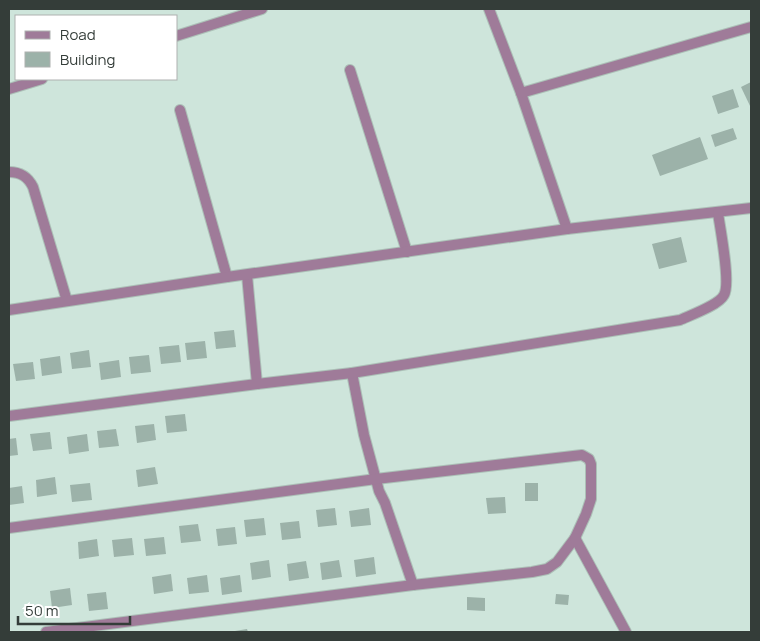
<svg xmlns="http://www.w3.org/2000/svg" width="760" height="641" viewBox="0 0 760 641" font-family="Manrope,sans-serif">
<rect width="100%" height="100%" fill="#cee5db"/>
<g fill="#9cb2a9">
<path d="M751,82V108L741,87Z"/>
<path d="M733,89L739,107L718,114L712,96Z"/>
<path d="M733,128L737,139L715,147L711,135Z"/>
<path d="M700,137L708,159L660,176L652,155Z"/>
<path d="M681,237L687,262L659,269L652,244Z"/>
<path d="M234,330L236,347L216,349L214,332Z"/>
<path d="M205,341L207,358L187,360L185,343Z"/>
<path d="M179,345L181,362L161,364L159,347Z"/>
<path d="M89,350L91,367L72,369L70,353Z"/>
<path d="M149,355L151,372L131,374L129,357Z"/>
<path d="M60,356L62,373L42,376L40,359Z"/>
<path d="M119,360L121,377L101,380L99,363Z"/>
<path d="M33,362L35,379L16,381L13,364Z"/>
<path d="M185,414L187,431L167,433L165,416Z"/>
<path d="M154,424L156,440L137,443L135,426Z"/>
<path d="M116,429L119,446L99,448L97,431Z"/>
<path d="M50,432L52,449L33,451L30,434Z"/>
<path d="M87,434L89,451L69,454L67,437Z"/>
<path d="M16,438L18,455L9,456V439Z"/>
<path d="M155,467L158,484L138,487L136,470Z"/>
<path d="M55,477L57,494L37,497L36,480Z"/>
<path d="M90,483L92,500L72,502L70,485Z"/>
<rect x="525" y="483" width="13" height="18"/>
<path d="M22,486L24,503L9,505V488Z"/>
<path d="M505,497L506,513L488,514L486,498Z"/>
<path d="M335,508L337,525L318,527L316,510Z"/>
<path d="M369,508L371,525L351,527L349,511Z"/>
<path d="M264,518L266,535L246,537L244,520Z"/>
<path d="M299,521L301,538L282,540L280,523Z"/>
<path d="M198,524L201,541L181,543L179,526Z"/>
<path d="M235,527L237,544L218,546L216,529Z"/>
<path d="M164,537L166,554L146,556L144,539Z"/>
<path d="M132,538L134,555L114,557L112,540Z"/>
<path d="M97,539L99,556L79,559L78,542Z"/>
<path d="M374,557L376,574L356,577L354,560Z"/>
<path d="M269,560L271,577L252,580L250,563Z"/>
<path d="M339,560L342,577L322,580L320,563Z"/>
<path d="M306,561L309,578L289,581L287,564Z"/>
<path d="M171,574L173,591L154,594L152,577Z"/>
<path d="M207,575L209,592L189,594L187,578Z"/>
<path d="M240,575L242,592L222,595L220,578Z"/>
<path d="M70,588L72,605L52,608L50,591Z"/>
<path d="M106,592L108,609L89,611L87,594Z"/>
<path d="M556,594L569,595L568,605L555,604Z"/>
<path d="M467,597L485,598V611L467,610Z"/>
<path d="M247,629L248,632H235V631Z"/>
</g>
<g fill="none" stroke-linecap="round" stroke-linejoin="round">
<g stroke="#acc0b7" stroke-width="12">
<g id="street">
<path d="M489,9L521,93L567,229"/>
<path d="M176,36L262,9"/>
<path d="M350,70L407,252"/>
<path d="M9,89L42,79"/>
<path d="M521,93L751,27"/>
<path d="M180,110L227,277"/>
<path d="M9,172C21,172 28,177 33,187L67,301"/>
<path d="M247,275L257,384"/>
<path d="M9,310L227,277L567,229L751,208"/>
<path d="M352,373L364,435L379,491L385,503L413,585"/>
<path d="M9,416L257,384L352,373L680,320C691,315 719,305 724,295C731,283 720,228 718,213"/>
<path d="M9,528L376,479L582,455L589,459L591,464V499L586,514L575,538L557,562L547,569L532,572L413,585L46,632"/>
<path d="M575,538L626,632"/>
</g>
</g>
<use href="#street" stroke="#9f7b99" stroke-width="10"/>
</g>
<rect width="760" height="641" fill="none" stroke="#343d39" stroke-width="20"/>
<rect x="15" y="15" width="162" height="65" fill="#ffffff" stroke="#aeb1b0"/>
<rect x="25" y="31" width="25" height="8" fill="#9f7b99" stroke="#aeb1b0"/>
<text x="60" y="40" font-size="15" fill="#343d39">Road</text>
<rect x="25" y="52" width="25" height="15" fill="#9cb2a9" stroke="#aeb1b0"/>
<text x="60" y="65" font-size="15" fill="#343d39">Building</text>
<path d="M18 616v8h112v-8" fill="none" stroke="#343d39" stroke-width="2.5"/>
<text x="25" y="616" font-size="15" fill="#343d39" stroke="#ffffff" stroke-width="4" paint-order="stroke">50 m</text>
</svg>
